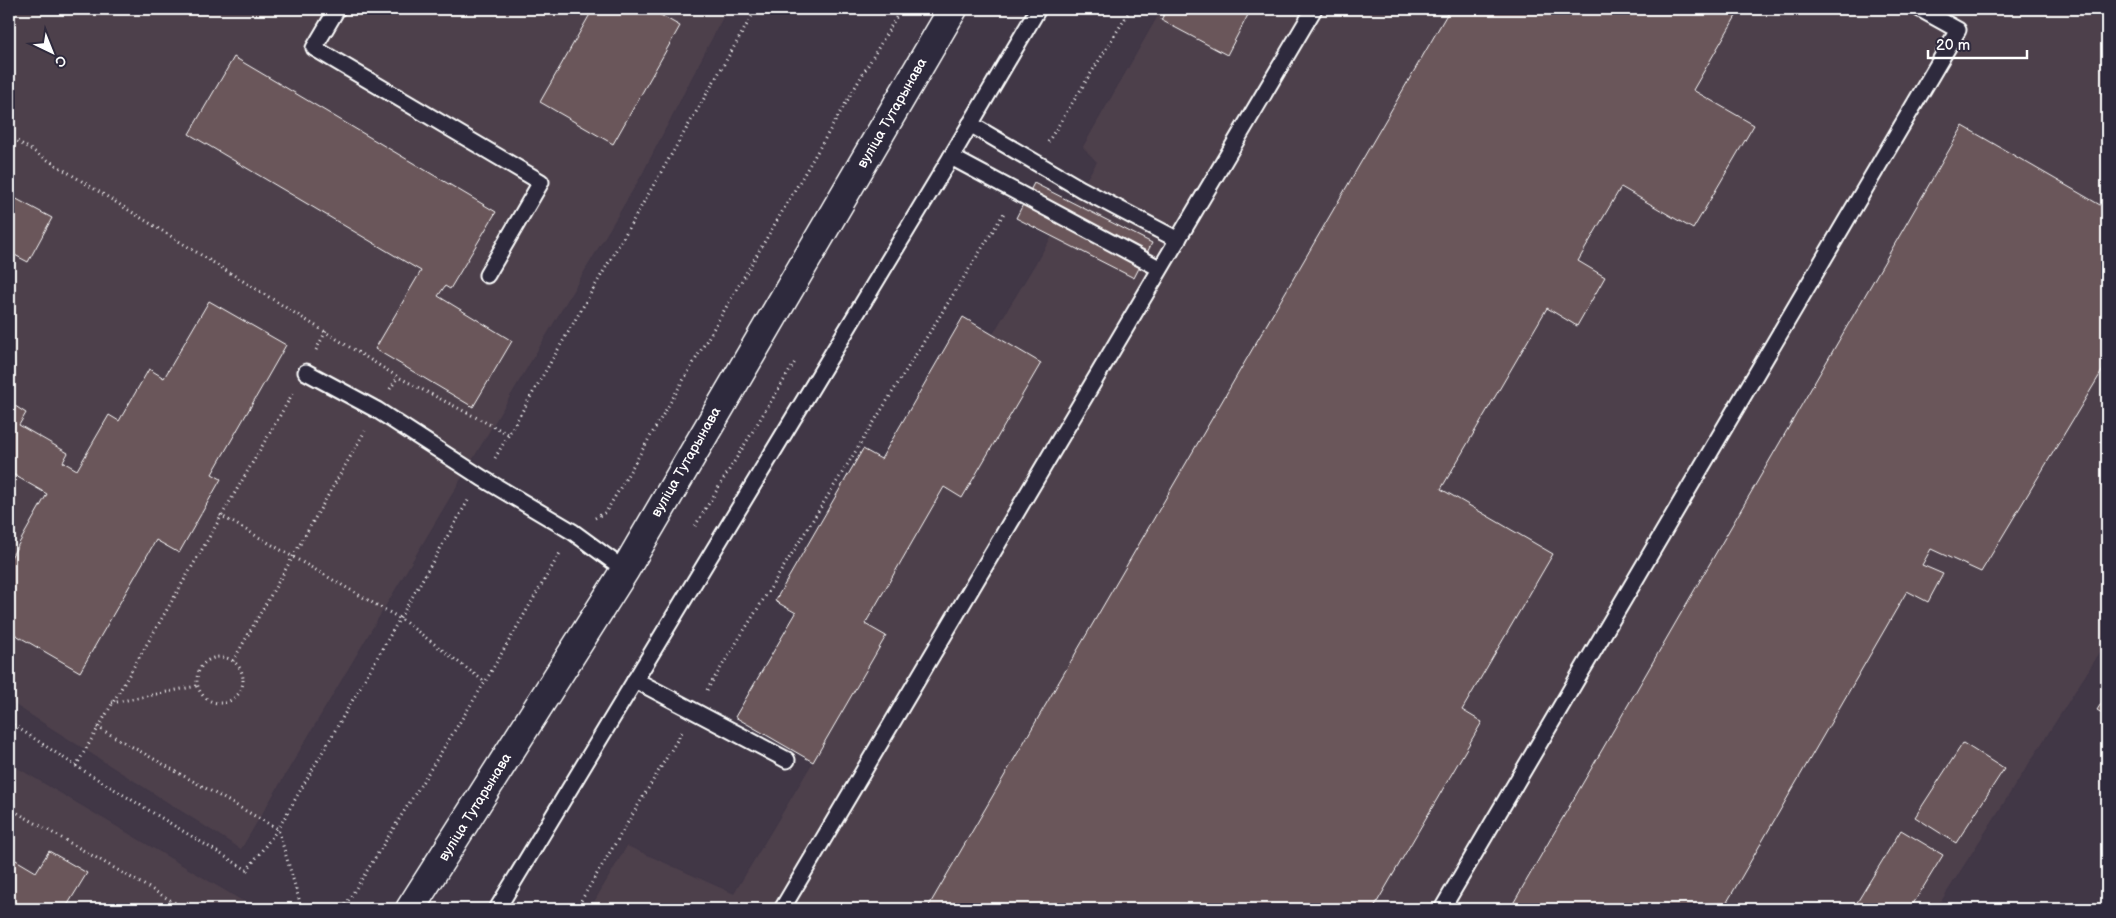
<svg xmlns="http://www.w3.org/2000/svg" width="2116" height="918" viewBox="0 0 2116 918" font-family="'Balsamiq Sans',sans-serif">
<rect width="100%" height="100%" fill="#413746"/>
<filter id="ink" filterUnits="userSpaceOnUse"><feTurbulence type="fractalNoise" baseFrequency=".02" numOctaves="2"/><feDisplacementMap in="SourceGraphic" scale="10" xChannelSelector="R" yChannelSelector="G"/><feConvolveMatrix kernelMatrix="1 2 1 2 8 2 1 2 1" color-interpolation-filters="sRGB"/></filter>
<g filter="url(#ink)">
<g fill="#4e404c">
<path d="M9,9H727L641,176L241,849L9,701Z"/>
<path d="M1162,9H2107V641L1936,909H590L627,846L734,894L813,762L735,717L796,613L775,601L863,449L881,459L963,317L993,334L1097,162L1083,147Z"/>
<path d="M9,763L256,909H9Z"/>
</g>
<g fill="#6b565a" stroke="#fff">
<path d="M593,9H650L680,26L613,144L540,102Z"/>
<path d="M1167,9H1240L1249,13L1227,55L1161,20Z"/>
<path d="M1450,9H1724L1736,16L1693,90L1754,125L1693,229L1621,187L1578,261L1605,277L1577,326L1547,308L1441,489L1553,554L1462,710L1482,722L1373,909H927Z"/>
<path d="M234,57L496,212L450,289L445,286L438,296L512,341L473,407L375,349L421,271L189,134Z"/>
<path d="M1963,126L2107,209V363L1981,572L1931,549L1922,565L1943,574L1928,602L1907,591L1723,909H1510Z"/>
<path d="M1034,183L1152,243L1134,278L1016,218Z"/>
<path d="M9,195L52,218L28,262L9,252Z"/>
<path d="M209,301L286,345L212,474L221,479L179,553L156,540L80,672L9,631V561L47,494L9,472V402L26,413L19,425L68,453L63,462L77,470L109,415L119,421L149,369L164,378Z"/>
<path d="M963,317L1041,363L962,498L944,487L865,624L886,636L813,762L735,717L796,613L775,601L863,449L881,459Z"/>
<path d="M2107,694V716L2097,710Z"/>
<path d="M1963,743L2004,769L1956,843L1915,817Z"/>
<path d="M1901,830L1943,855L1910,909H1853Z"/>
<path d="M49,851L87,873L65,909H9V856L36,872Z"/>
</g>
<g fill="none" stroke-linecap="round" stroke-linejoin="round">
<g stroke="#fff" stroke-width="19">
<g id="lane">
<path d="M337,9L314,48L541,182L487,275"/>
<path d="M970,124L1081,189L1178,240"/>
<path d="M951,157L1159,268"/>
<path d="M306,372L377,410L482,478L573,532L625,570"/>
<path d="M635,680L787,760"/>
<path d="M497,909L951,157L1038,9"/>
<path d="M782,909L1314,9"/>
<path d="M1442,909L1958,30L1920,9"/>
</g>
</g>
<g stroke="#fff" stroke-width="31">
<path id="secondary" d="M410,909L625,570L953,9"/>
</g>
<g stroke="#fff" stroke-width="3" stroke-dasharray="1 4" stroke-linecap="butt">
<path d="M9,136L398,377L510,435"/>
<path d="M1048,142L1131,9"/>
<path d="M316,350L326,331"/>
<path d="M390,389L398,377"/>
<path d="M495,458L756,9"/>
<path d="M220,515L401,619L485,682"/>
<path d="M595,518L606,512L901,9"/>
<path d="M695,526L795,362"/>
<circle cx="220" cy="680" r="23"/>
<path d="M233,661L365,431"/>
<path d="M707,690L1004,213"/>
<path d="M112,703L197,686"/>
<path d="M9,722L76,766L247,870L278,829L469,499"/>
<path d="M97,727L278,829L302,909"/>
<path d="M76,766L293,393"/>
<path d="M9,808L186,909"/>
<path d="M343,909L485,682L560,553"/>
<path d="M576,909L682,732"/>
</g>
<use href="#lane" stroke="#2f2a3d" stroke-width="15"/>
<use href="#secondary" stroke="#2f2a3d" stroke-width="28"/>
</g>
</g>
<g text-anchor="middle" dominant-baseline="central" stroke-width="4" stroke-linejoin="round" paint-order="stroke">
<g font-size="14" fill="#fff" stroke="#2f2a3d">
<text transform="translate(892 113) rotate(-60)">вуліца Тутарынава</text>
<text transform="translate(686 462) rotate(-60)">вуліца Тутарынава</text>
<text transform="translate(475 807) rotate(-58)">вуліца Тутарынава</text>
</g>
</g>
<rect width="2116" height="918" fill="none" stroke="#2f2a3d" stroke-width="30"/>
<rect x="15" y="15" width="2086" height="888" fill="none" stroke="#fff" stroke-width="2" filter="url(#ink)"/>
<g transform="translate(52 52) rotate(137)" stroke="#2f2a3d" stroke-width="4" paint-order="stroke">
<path d="M0-4L9 19L0 12L-9 19Z" fill="#ffffff"/>
<text y="-8" font-size="14" font-weight="bold" text-anchor="middle" fill="#ffffff">С</text>
</g>
<path d="M1928 50v8h99v-8" fill="none" stroke="#ffffff" stroke-width="2.5"/>
<text x="1936" y="50" font-size="15" fill="#ffffff" stroke="#2f2a3d" stroke-width="4" paint-order="stroke">20 m</text>
</svg>
